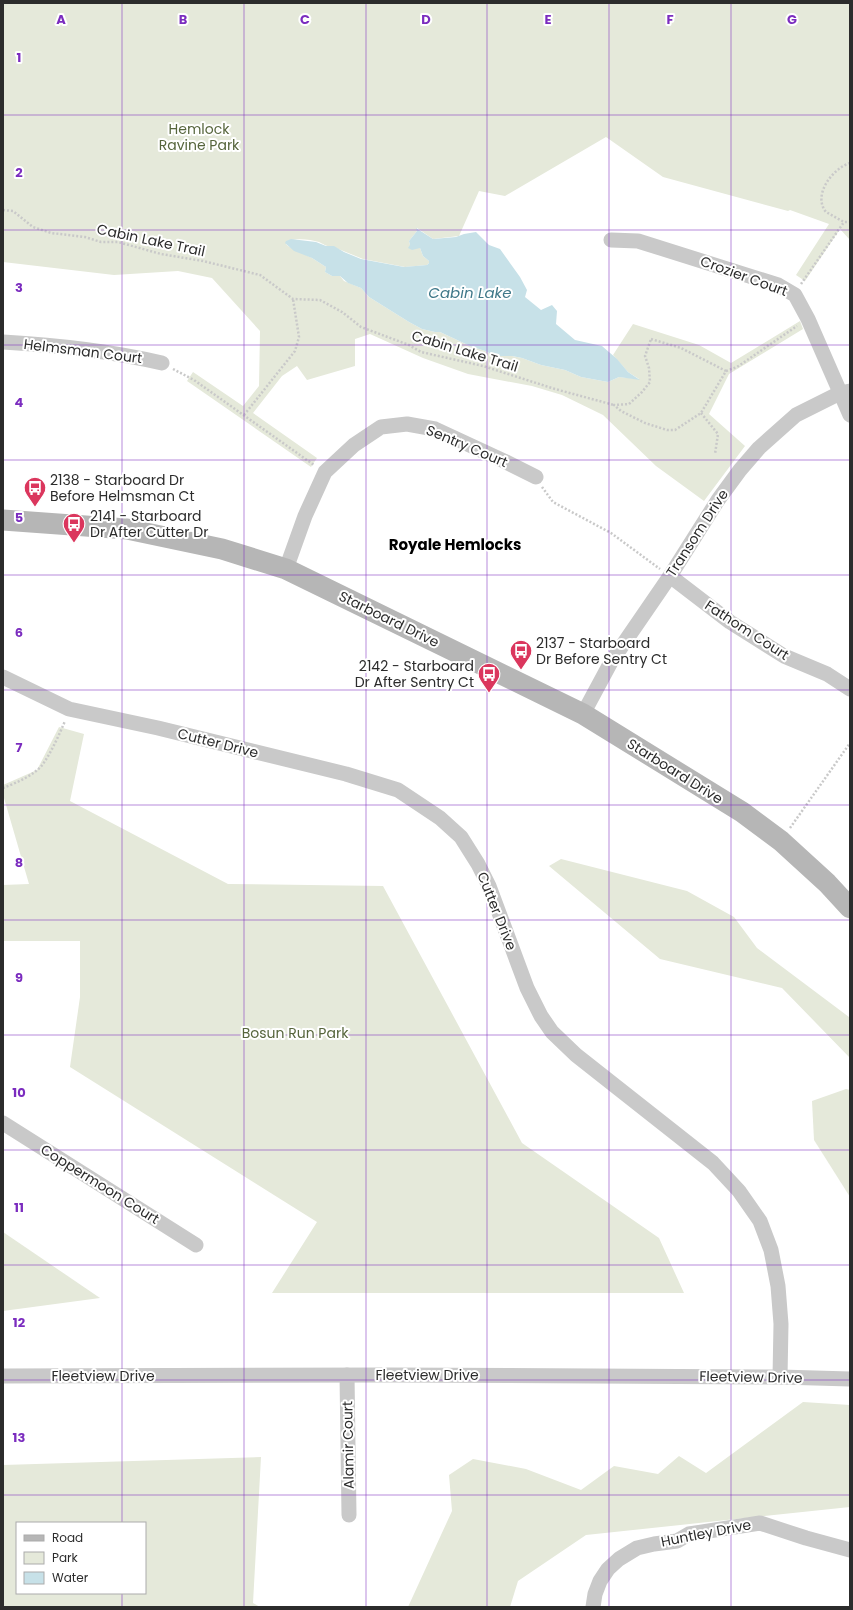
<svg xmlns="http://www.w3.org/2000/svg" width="853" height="1610" viewBox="0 0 853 1610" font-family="Poppins,sans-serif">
<rect width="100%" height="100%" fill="#fff"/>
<g fill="#e5e9da" fill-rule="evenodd">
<path d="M3,3H850V240L840,229L805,281L796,275L829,224L790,210L788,211L663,177L606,137L505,196L479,191L459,236L433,239L417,228V231L409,241L410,245L420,248L423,256L429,261V263L427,265L405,267L363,259L331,246C326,247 324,244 319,242C310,239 296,238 287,241L286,244L288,246L312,258L326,267L325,272L332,276H340L344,281L361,288L369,297L409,322L422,329L435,332H440L470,346L485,351L496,356H512L522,358L541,365L565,370L581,377L608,382L619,377L639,379L628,372L613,355L633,324L699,345L731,363L800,321L803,329L729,374L709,414L745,446L704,501L656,466L603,415L562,395L532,386L468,374L423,358L370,334L355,339V366L307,380L297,366L282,376L253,413L317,458L311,467L187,381L193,372L243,406L259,386L260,331L212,278L178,271L114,275L3,262Z"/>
<path d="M59,727L84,734L70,801L228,884L383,886L522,1143L659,1238L684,1293H272L317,1222L70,1067L80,997V941H3V885L29,884L4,798H3V785L37,770Z"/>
<path d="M561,859L687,891L734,917L757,948L849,1017L850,1058L782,988L660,959L549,866Z"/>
<path d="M846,1089L850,1090V1197L814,1140L812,1101Z"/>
<path d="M3,1232L100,1298L3,1311Z"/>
<path d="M803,1402L850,1405V1507L586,1535L518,1581L510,1607H408L452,1511L449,1475L473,1459L526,1469L581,1490L614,1466L658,1474L679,1456L706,1473Z"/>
<path d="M261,1457L253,1603L260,1607H3V1465ZM17,1523H145V1593H17Z"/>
</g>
<path fill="#c7e1e8" d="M416,228L433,239L456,237L464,234L476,232L489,245L500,249L520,277L527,290L525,297L541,310L552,305L557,311L556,324L575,340L602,346L617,359L628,372L640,380L619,377L608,382L581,377L565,370L541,365L522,358L512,356H496L485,351L470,346L440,332H435L422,329L409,322L369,297L361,288L348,283L340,276H332L325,272L326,267L312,258L294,251L285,243L286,241L291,239L316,242L326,246H334L344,252L361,259L404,267L427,265L429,263V261L423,256L420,248L412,250L408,248L410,245L409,241L417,231Z"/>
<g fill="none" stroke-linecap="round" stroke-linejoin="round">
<g stroke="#c9c9c9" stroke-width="2.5" stroke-dasharray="2 2" stroke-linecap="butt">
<path d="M850,163C833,168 812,195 826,212L844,222H850"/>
<path d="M3,210L13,211L33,227L51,233L85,237L101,242H118L161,254L203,261L260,275L293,299L320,300L342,312L361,327L409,345L421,352L483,366L555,389L614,405"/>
<path d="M801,284L844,222"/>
<path d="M651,339L681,348L726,371L701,413L675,430H667L645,423L621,411L614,405L629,404L642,392L650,382L649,368L645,356Z"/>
<path d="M173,369L194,380L314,465"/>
<path d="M726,371L737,367L797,326"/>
<path d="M701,413L718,434L715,454"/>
<path d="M244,415L295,351L299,337L293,299"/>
<path d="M542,487L553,502L611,533L660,569"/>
<path d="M3,788C16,783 35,775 43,764C52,751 59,735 65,721"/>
<path d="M790,828L850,743"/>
</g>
<g stroke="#c9c9c9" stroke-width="15">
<path d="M611,240L638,241L778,285L795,295L808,319L850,415"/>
<path d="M3,342C57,345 110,351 162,363"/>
<path d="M286,569L305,516L325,472L354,445L381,427L407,424L435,429L504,461L536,477"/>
<path d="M670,576L730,622L784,656L827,674L850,689"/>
<path d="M3,677L69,709L158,728L346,774L398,790L440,818L461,837L478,864L489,886L527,988L541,1016L552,1032L576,1055L713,1163L739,1191L760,1221L771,1250L778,1286L781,1324L780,1377"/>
<path d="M583,714L611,662L670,576L718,500L740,470L759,448L796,415L840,393L850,391"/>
<path d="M3,1123L196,1245"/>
<path d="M347,1375L349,1515"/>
<path d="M3,1376L390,1375L780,1377L850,1379"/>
<path d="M593,1607L595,1594L600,1581L608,1569L619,1559L637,1548L654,1544L677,1541L689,1534L760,1523L806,1538L850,1550"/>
</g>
<path stroke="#b6b6b6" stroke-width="21" d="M3,520L127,529L222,549L286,569L583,714L742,812L781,841L827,883L850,908"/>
</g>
<path fill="none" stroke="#7b2cbf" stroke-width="1" stroke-opacity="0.55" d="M122,3V1523M244,3V1607M366,3V1607M487,3V1607M609,3V1607M731,3V1607M3,115H850M3,230H850M3,345H850M3,460H850M3,575H850M3,690H850M3,805H850M3,920H850M3,1035H850M3,1150H850M3,1265H850M3,1380H850M3,1495H850M122,1593V1607"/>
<defs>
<g id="bus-pin" transform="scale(1.15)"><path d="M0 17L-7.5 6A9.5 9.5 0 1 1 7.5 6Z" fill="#db365d" stroke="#fff"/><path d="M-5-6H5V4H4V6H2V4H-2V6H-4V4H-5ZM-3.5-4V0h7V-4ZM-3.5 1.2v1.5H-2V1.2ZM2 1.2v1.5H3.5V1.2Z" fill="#fff"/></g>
</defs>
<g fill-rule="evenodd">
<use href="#bus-pin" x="35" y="488"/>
<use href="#bus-pin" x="74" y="524"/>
<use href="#bus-pin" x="521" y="651"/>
<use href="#bus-pin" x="489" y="674"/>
</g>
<g text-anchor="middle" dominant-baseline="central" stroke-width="4" stroke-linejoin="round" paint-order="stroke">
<g font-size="14" fill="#56653c" stroke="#fff">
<text x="199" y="129">Hemlock<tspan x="199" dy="16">Ravine Park</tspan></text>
<text x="295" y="1033">Bosun Run Park</text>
</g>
<g font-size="14" fill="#2c2c2c" stroke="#fff">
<text transform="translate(151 240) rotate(12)">Cabin Lake Trail</text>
<text transform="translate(744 276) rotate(20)">Crozier Court</text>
<text transform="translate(83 351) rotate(7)">Helmsman Court</text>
<text transform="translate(465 351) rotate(17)">Cabin Lake Trail</text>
<text transform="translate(467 446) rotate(23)">Sentry Court</text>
<text transform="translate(697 533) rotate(-57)">Transom Drive</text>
<text transform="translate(389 619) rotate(26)">Starboard Drive</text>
<text transform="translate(747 630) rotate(33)">Fathom Court</text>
<text transform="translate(218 743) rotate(14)">Cutter Drive</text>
<text transform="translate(675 771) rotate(32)">Starboard Drive</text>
<text transform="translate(497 911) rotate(68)">Cutter Drive</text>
<text transform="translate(100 1184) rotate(32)">Coppermoon Court</text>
<text x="427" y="1375">Fleetview Drive</text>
<text x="103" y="1376">Fleetview Drive</text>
<text transform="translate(751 1377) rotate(1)">Fleetview Drive</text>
<text transform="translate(348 1445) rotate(-91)">Alamir Court</text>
<text transform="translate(706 1533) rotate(-11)">Huntley Drive</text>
</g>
<g font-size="14" fill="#2c2c2c" stroke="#fff" text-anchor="start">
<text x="50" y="480">2138 - Starboard Dr<tspan x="50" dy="16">Before Helmsman Ct</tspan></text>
<text x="90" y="516">2141 - Starboard<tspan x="90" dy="16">Dr After Cutter Dr</tspan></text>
<text x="536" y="643">2137 - Starboard<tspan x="536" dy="16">Dr Before Sentry Ct</tspan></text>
<text x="474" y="666" text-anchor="end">2142 - Starboard<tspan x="474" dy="16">Dr After Sentry Ct</tspan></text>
</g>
<g font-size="15" font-style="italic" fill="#3f7889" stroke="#fff">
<text x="470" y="292">Cabin Lake</text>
</g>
<g font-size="15" font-weight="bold" fill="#000" stroke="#fff">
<text x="455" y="544">Royale Hemlocks</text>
</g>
</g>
<g font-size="13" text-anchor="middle" font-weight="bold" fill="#7b2cbf" stroke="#fff" stroke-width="4" stroke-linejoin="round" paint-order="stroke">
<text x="61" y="24">A</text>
<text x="183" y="24">B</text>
<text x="305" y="24">C</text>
<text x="426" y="24">D</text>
<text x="548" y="24">E</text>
<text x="670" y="24">F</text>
<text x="792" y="24">G</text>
<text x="19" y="62">1</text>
<text x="19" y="177">2</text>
<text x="19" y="292">3</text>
<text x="19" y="407">4</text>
<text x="19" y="522">5</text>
<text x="19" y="637">6</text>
<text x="19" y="752">7</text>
<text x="19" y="867">8</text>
<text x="19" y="982">9</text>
<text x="19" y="1097">10</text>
<text x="19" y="1212">11</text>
<text x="19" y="1327">12</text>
<text x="19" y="1442">13</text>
</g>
<rect width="853" height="1610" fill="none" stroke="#2c2c2c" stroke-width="8"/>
<rect x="16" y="1522" width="130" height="72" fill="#ffffff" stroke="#ababab"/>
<rect x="24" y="1535" width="20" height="6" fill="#b6b6b6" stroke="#ababab"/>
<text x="52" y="1542" font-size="12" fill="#2c2c2c">Road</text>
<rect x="24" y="1552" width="20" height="12" fill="#e5e9da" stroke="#ababab"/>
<text x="52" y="1562" font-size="12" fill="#2c2c2c">Park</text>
<rect x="24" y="1572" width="20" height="12" fill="#c7e1e8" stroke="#ababab"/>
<text x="52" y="1582" font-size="12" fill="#2c2c2c">Water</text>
</svg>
